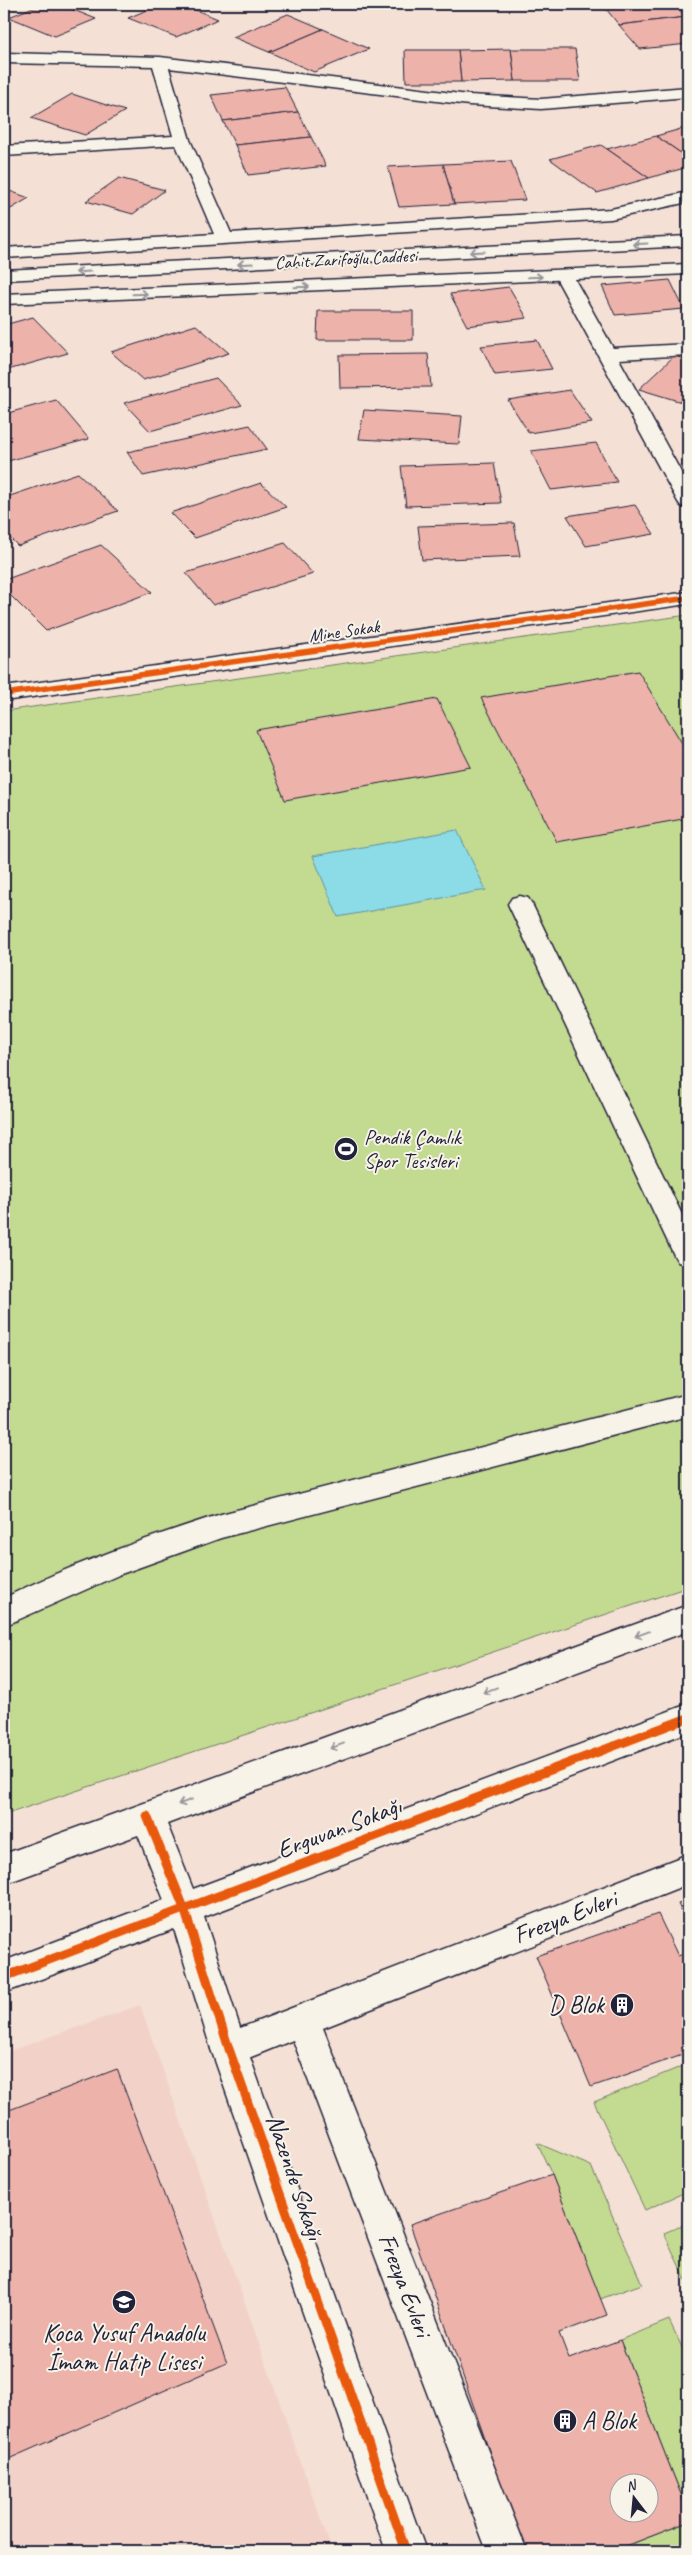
<svg xmlns="http://www.w3.org/2000/svg" width="692" height="2555" viewBox="0 0 692 2555" font-family="Caveat,sans-serif">
<rect width="100%" height="100%" fill="#f4e0d5"/>
<filter id="ink" filterUnits="userSpaceOnUse"><feTurbulence type="fractalNoise" baseFrequency=".02" numOctaves="2"/><feDisplacementMap in="SourceGraphic" scale="10" xChannelSelector="R" yChannelSelector="G"/><feConvolveMatrix kernelMatrix="1 2 1 2 8 2 1 2 1" color-interpolation-filters="sRGB"/></filter>
<g filter="url(#ink)">
<path fill="#f2d2c8" d="M140,2005L332,2551H4V2053Z"/>
<g fill="#c3da91" stroke="#727e66">
<path d="M688,615V1587L4,1815V711Z"/>
<path d="M688,2064V2191L645,2210L594,2102Z"/>
<path d="M537,2143L591,2166L642,2284L600,2299L552,2175Z"/>
<path d="M688,2223V2285L664,2233Z"/>
<path d="M669,2320L688,2360V2512L620,2340Z"/>
<path d="M688,2522V2551H638L634,2543Z"/>
</g>
<path fill="#8bdce6" stroke="#6192a2" d="M457,830L486,890L338,917L313,856Z"/>
<g fill="#edb2aa" stroke="#22223b" fill-rule="evenodd">
<path d="M41,4H59L96,19L55,36L9,17Z"/>
<path d="M161,4H181L218,19L176,37L128,18Z"/>
<path d="M602,4H674L686,17L619,25Z"/>
<path d="M288,14L323,29L269,52L233,37Z"/>
<path d="M686,17L688,19V44L640,49L619,25Z"/>
<path d="M323,29L369,49L314,72L269,52Z"/>
<path d="M511,49H575L580,81H515Z"/>
<path d="M511,49L515,81L461,82L458,50Z"/>
<path d="M405,50H458L461,82H406Z"/>
<path d="M285,87L298,112L223,121L211,95Z"/>
<path d="M72,94L125,111L85,135L31,118Z"/>
<path d="M298,112L311,137L235,145L223,121Z"/>
<path d="M688,127V158L656,136Z"/>
<path d="M656,136L688,158V167L649,178L607,149Z"/>
<path d="M311,137L326,166L248,175L235,145Z"/>
<path d="M601,145L607,149L649,178L597,193L550,159Z"/>
<path d="M511,161L525,200L454,204L443,164Z"/>
<path d="M443,164L454,204L399,207L388,167Z"/>
<path d="M119,178L165,190L133,214L86,201Z"/>
<path d="M4,189L29,198L4,213Z"/>
<path d="M670,280L684,309L615,315L602,286Z"/>
<path d="M509,287L527,318L467,326L450,294Z"/>
<path d="M318,311H413V340H317Z"/>
<path d="M33,317L68,353L4,371V325Z"/>
<path d="M196,325L229,353L143,380L111,352Z"/>
<path d="M537,340L552,369L495,375L481,346Z"/>
<path d="M428,354L431,387L340,388L339,355Z"/>
<path d="M674,356L688,360V404L639,389Z"/>
<path d="M216,378L242,405L150,431L124,403Z"/>
<path d="M570,390L592,423L529,433L508,400Z"/>
<path d="M56,400L89,439L4,462V414Z"/>
<path d="M364,410L462,416L459,444L359,439Z"/>
<path d="M250,425L267,449L143,476L127,452Z"/>
<path d="M596,443L617,482L551,490L531,451Z"/>
<path d="M494,463L501,503L406,506L401,466Z"/>
<path d="M78,473L118,511L18,546L4,532V498Z"/>
<path d="M261,483L286,507L195,538L170,513Z"/>
<path d="M635,505L654,534L586,546L567,516Z"/>
<path d="M514,523L520,556L422,560L418,526Z"/>
<path d="M285,543L313,574L213,605L186,573Z"/>
<path d="M101,545L152,592L46,631L4,589V580Z"/>
<path d="M638,671L688,753V818L557,842L481,698Z"/>
<path d="M437,699L471,767L285,800L256,730Z"/>
<path d="M688,1900V1925L678,1904Z"/>
<path d="M658,1914L678,1956L688,1952V2053L591,2087L536,1956Z"/>
<path d="M117,2069L227,2363L4,2461V2112Z"/>
<path d="M552,2175L607,2315L559,2333L569,2359L620,2340L688,2512V2522L613,2551H524L410,2224ZM620,2482H650V2512H620Z"/>
</g>
<g fill="none" stroke-linecap="round" stroke-linejoin="round">
<g stroke="#22223b" stroke-width="3">
<g id="lane">
<path d="M4,53L160,57L469,95L541,99L688,87V97L541,109L469,105L169,68L190,140L231,233L611,209L688,192V202L611,219L4,258V248L214,234L176,145L4,156V146L173,136L153,66L4,63Z"/>
<path d="M564,271L570,272L573,276L613,348L688,344V355L619,359L688,485V508L681,506L678,502L555,276L558,272Z"/>
<path d="M520,896L528,898L532,904L688,1227V1265L678,1262L674,1255L508,904L512,898Z"/>
<path d="M688,1394V1416L221,1538L121,1574L4,1626V1598C73,1563 147,1538 221,1514Z"/>
<path d="M688,1854V1884L323,2028L527,2551H487L293,2040L229,2066L217,2061L211,2049L217,2037Z"/>
</g>
</g>
<g stroke="#22223b" stroke-width="3">
<g id="street">
<path d="M688,592V604L4,701V687Z"/>
<path d="M688,1605V1631L167,1824L193,1889L688,1704V1732L204,1917L247,2049L426,2551H386L211,2049L174,1929L4,1993V1961L164,1900L138,1835L4,1884V1854Z"/>
</g>
</g>
<g stroke="#22223b" stroke-width="3">
<g id="secondary">
<path d="M688,236V246L4,280V270Z"/>
<path d="M688,264V274L4,304V294Z"/>
</g>
</g>
<use href="#lane" fill="#f7f3e8" fill-rule="evenodd"/>
<use href="#street" fill="#f7f3e8" fill-rule="evenodd"/>
<use href="#secondary" fill="#f7f3e8" fill-rule="evenodd"/>
<g stroke="#f7f3e8" stroke-width="8">
<path id="cycleway-far1" d="M4,694L688,598"/>
</g>
<g stroke="#f7f3e8" stroke-width="12">
<g id="cycleway">
<path d="M147,1816L184,1908L229,2049L406,2551"/>
<path d="M4,1977L688,1718"/>
</g>
</g>
<use href="#cycleway-far1" stroke="#e8590c" stroke-width="5.5"/>
<use href="#cycleway" stroke="#e8590c" stroke-width="9"/>
</g>
<defs><path id="oneway-shaft" d="M-6 0H5M1.5-3L5.5 0L1.5 3" fill="none" stroke-width="1.6" stroke-linecap="round" stroke-linejoin="round" transform="scale(1.25)"/></defs>
<g stroke="#97959a">
<use href="#oneway-shaft" transform="translate(640 244) rotate(177)"/>
<use href="#oneway-shaft" transform="translate(477 252) rotate(177)"/>
<use href="#oneway-shaft" transform="translate(245 264) rotate(177)"/>
<use href="#oneway-shaft" transform="translate(83 272) rotate(177)"/>
<use href="#oneway-shaft" transform="translate(535 277) rotate(-2)"/>
<use href="#oneway-shaft" transform="translate(302 287) rotate(-2)"/>
<use href="#oneway-shaft" transform="translate(140 294) rotate(-2)"/>
<use href="#oneway-shaft" transform="translate(642 1634) rotate(160)"/>
<use href="#oneway-shaft" transform="translate(490 1690) rotate(160)"/>
<use href="#oneway-shaft" transform="translate(337 1746) rotate(160)"/>
<use href="#oneway-shaft" transform="translate(185 1802) rotate(160)"/>
</g>
</g>
<defs>
<g id="stadium-disc" transform="scale(1.25)"><circle r="9.5" fill="#22223b" stroke="#f7f3e8"/><path d="M0-5a6.5 5 0 1 0 0 10a6.5 5 0 1 0 0-10ZM-3.5-1.8h7v3.6h-7Z" fill="#fff"/></g>
<g id="building-disc" transform="scale(1.25)"><circle r="9.5" fill="#22223b" stroke="#f7f3e8"/><path d="M-4-6H4V6H1V3H-1V6H-4ZM-2.5-4.3h1.7v1.8h-1.7ZM.8-4.3h1.7v1.8H.8ZM-2.5-1h1.7V.8h-1.7ZM.8-1h1.7V.8H.8Z" fill="#fff"/></g>
<g id="school-disc" transform="scale(1.25)"><circle r="9.5" fill="#22223b" stroke="#f7f3e8"/><path d="M0-5L7-2L0 1L-7-2ZM-4 1L0 2.5L4 1V4Q0 6-4 4Z" fill="#fff"/></g>
</defs>
<g fill-rule="evenodd">
<use href="#stadium-disc" x="346" y="1149"/>
<use href="#building-disc" x="622" y="2005"/>
<use href="#school-disc" x="124" y="2302"/>
<use href="#building-disc" x="565" y="2421"/>
</g>
<g text-anchor="middle" dominant-baseline="central" stroke-width="4" stroke-linejoin="round" paint-order="stroke">
<g font-size="18" fill="#22223b" stroke="#f7f3e8">
<text transform="translate(346 259) rotate(-3)">Cahit Zarifoğlu Caddesi</text>
<text transform="translate(344 631) rotate(-8)">Mine Sokak</text>
</g>
<g font-size="21" fill="#22223b" stroke="#f7f3e8" text-anchor="start">
<text x="364" y="1137">Pendik Çamlık<tspan x="364" dy="24">Spor Tesisleri</tspan></text>
</g>
<g font-size="25" fill="#22223b" stroke="#f7f3e8">
<text transform="translate(339 1828) rotate(-21)">Erguvan Sokağı</text>
<text transform="translate(565 1917) rotate(-21)">Frezya Evleri</text>
<text transform="translate(295 2177) rotate(71)">Nazende Sokağı</text>
<text transform="translate(405 2285) rotate(69)">Frezya Evleri</text>
</g>
<g font-size="25" fill="#22223b" stroke="#f7f3e8" text-anchor="end">
<text x="604" y="2005">D Blok</text>
<text x="124" y="2333" text-anchor="middle">Koca Yusuf Anadolu<tspan x="124" dy="29">İmam Hatip Lisesi</tspan></text>
<text x="582" y="2421" text-anchor="start">A Blok</text>
</g>
</g>
<rect width="692" height="2555" fill="none" stroke="#f7f3e8" stroke-width="20"/>
<rect x="10" y="10" width="672" height="2535" fill="none" stroke="#22223b" stroke-width="2" filter="url(#ink)"/>
<g transform="translate(634 2498) rotate(344)"><circle r="24" fill="#f7f3e8" stroke="#a29fa3"/>
<path d="M0-4L9 19L0 12L-9 19Z" fill="#22223b"/>
<text y="-8" font-size="14" font-weight="bold" text-anchor="middle" fill="#22223b">N</text>
</g>
</svg>
